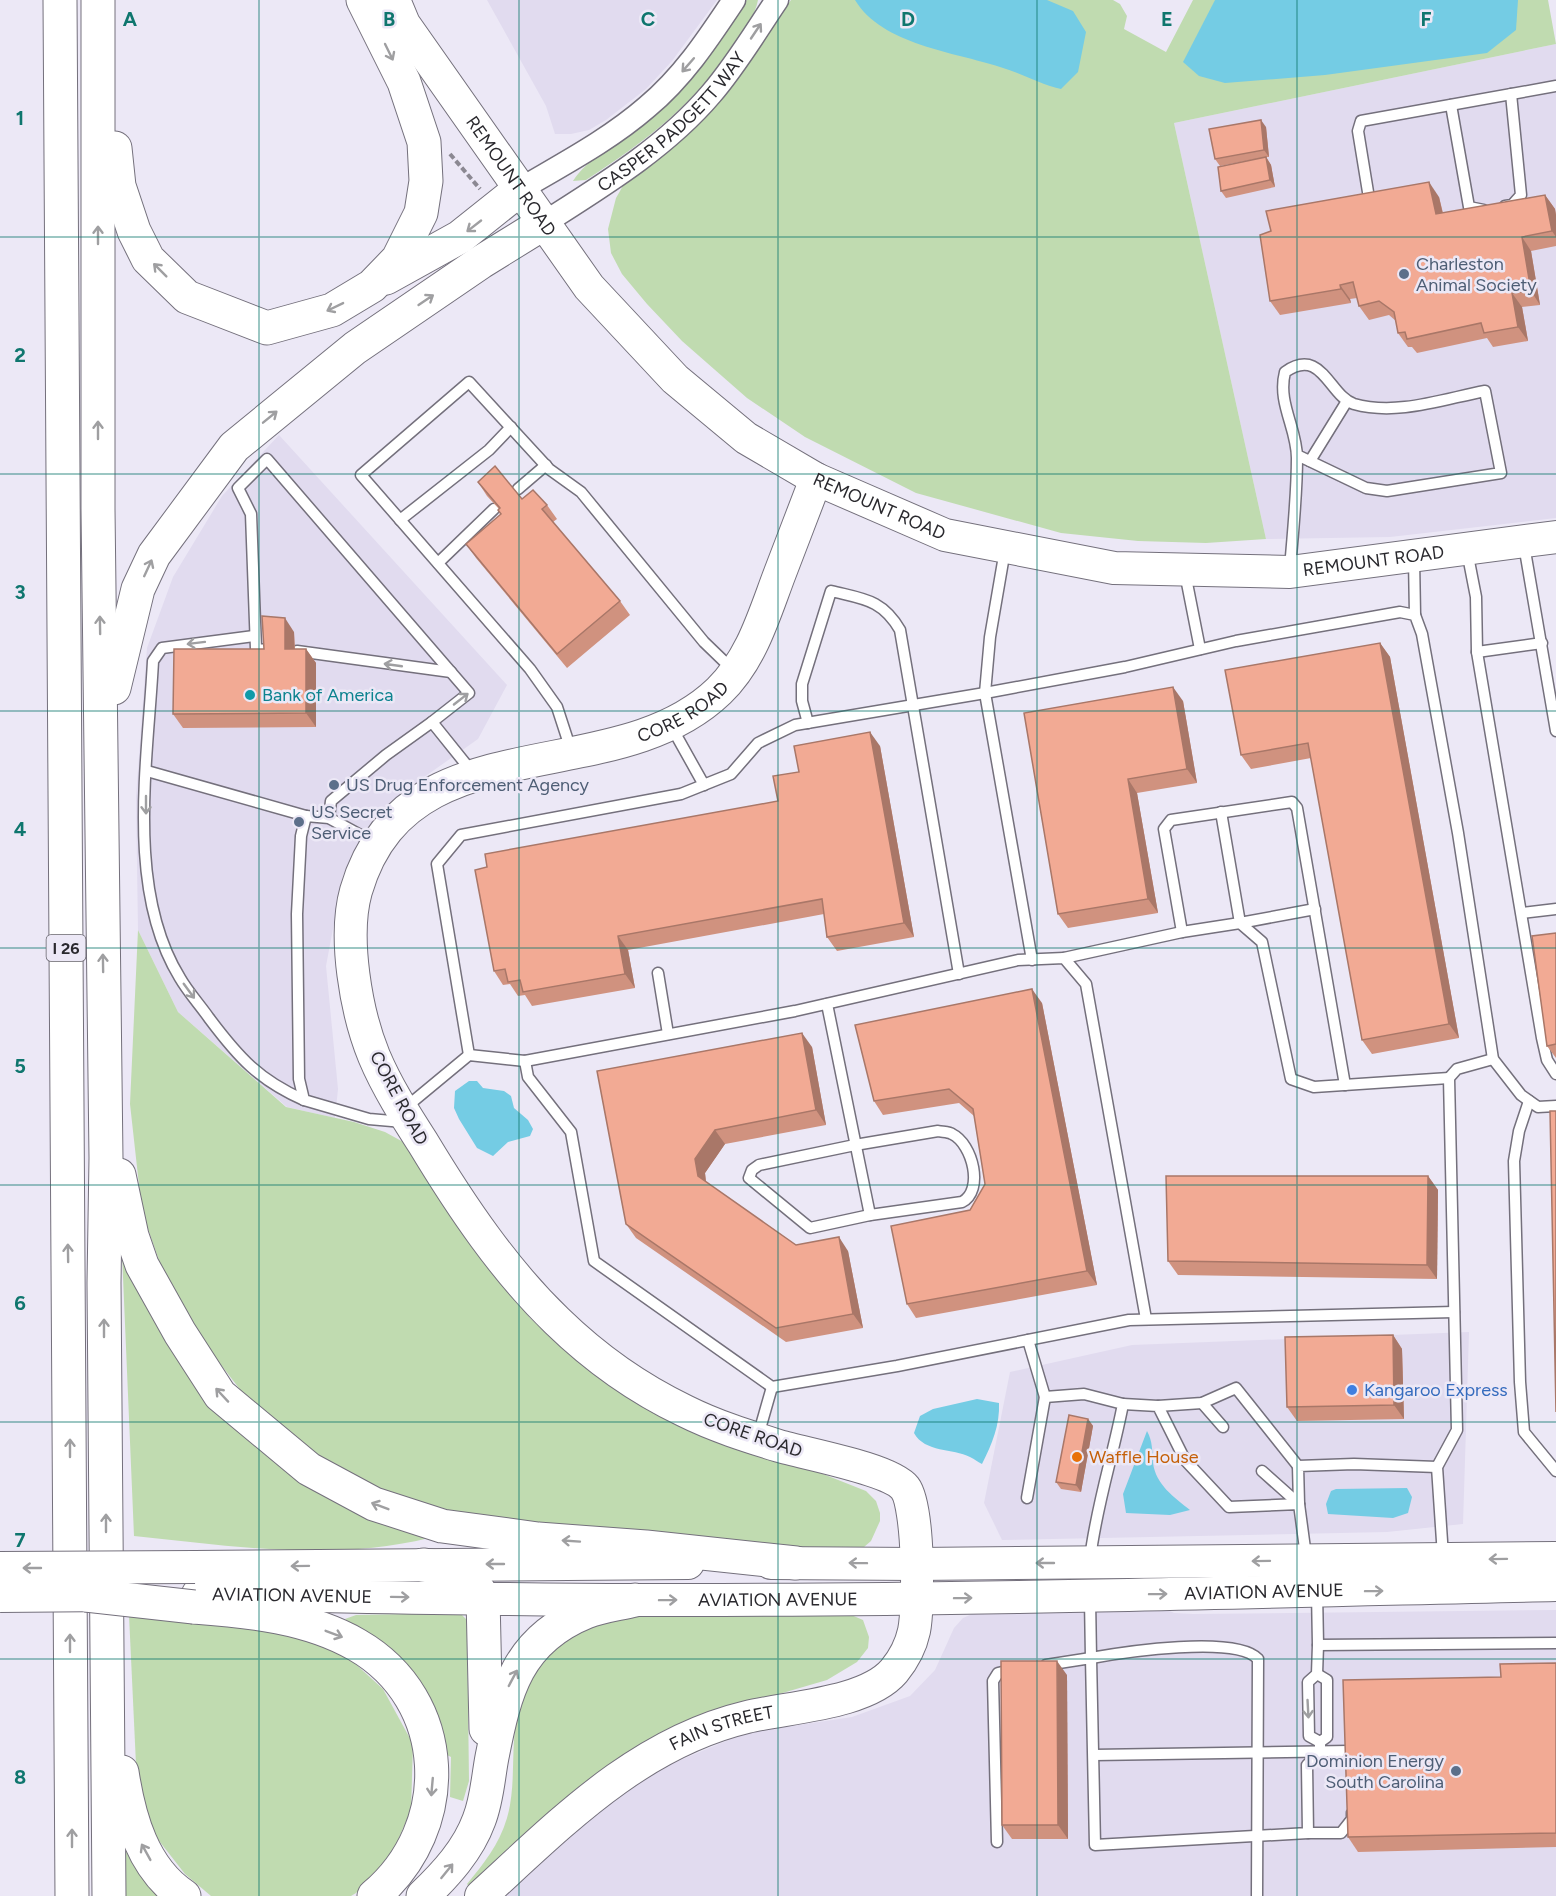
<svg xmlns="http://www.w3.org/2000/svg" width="1556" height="1896" viewBox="0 0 1556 1896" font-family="Figtree,sans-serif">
<rect width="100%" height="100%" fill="#ece8f6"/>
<g fill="#e1dbef">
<path d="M487,0H717L672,61L646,89L606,120L589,130L571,134H555L546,106Z"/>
<path d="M1556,44V518L1390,537L1266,539L1174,123Z"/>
<path d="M279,435L507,685L478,739L420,780L376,818L343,875L326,966L338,1089L335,1118L287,1107L178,1012L138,930L136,797L147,648L173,577L222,496Z"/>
<path d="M1469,1332L1463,1524L1387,1532L1002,1540L984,1503L1010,1372L1132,1345Z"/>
<path d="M1166,1609L1174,1613L1193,1614L1556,1610V1896H503L578,1826L634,1784L664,1767L745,1733L852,1717L910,1696L935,1670L954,1628L963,1618L977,1612Z"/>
</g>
<g fill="#c0dbb0">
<path d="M747,0H758C755,16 745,27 737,40C698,102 646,141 586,180L573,181C588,158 615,145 636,129C654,114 672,99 688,83C712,58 724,25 747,0Z"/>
<path d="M791,0H1113L1120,4L1127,16L1124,29L1166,52L1193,0H1548L1556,44L1174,123L1266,539L1206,543L1138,541L1061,533L916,493L805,437L747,398L682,341L647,304L622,274L611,253L608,229L616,198L624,184L657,159L772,26Z"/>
<path d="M138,930L178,1012L286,1107L354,1122L385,1132L405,1143L426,1179L530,1318L568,1352L616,1390L695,1431L823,1474L866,1491L876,1501L880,1513V1521L871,1541L864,1547L846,1549L790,1547L473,1519L393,1496L314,1453L252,1405L201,1339L162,1269L142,1212L130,1104Z"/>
<path d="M121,1230L182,1361L429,1538C332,1562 232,1546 134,1536Z"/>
<path d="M460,1613L467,1620L469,1781L463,1801L450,1797L451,1757L445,1754L364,1633L345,1619L356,1615Z"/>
<path d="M654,1614H849L863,1620L869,1637L868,1648L857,1662L827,1680L741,1705L472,1890L467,1884C484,1863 499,1845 507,1818C516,1787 511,1753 516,1722C523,1671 560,1634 608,1618C622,1614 640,1615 654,1614Z"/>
<path d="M129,1615L196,1619L296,1637L322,1646L350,1659L383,1689L413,1744L411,1810L386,1868L356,1893L351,1896H211L185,1874L149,1828L137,1786Z"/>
<path d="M126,1840L164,1896H126Z"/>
</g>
<g fill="#74cce4">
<path d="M855,0H1047L1073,11L1086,32L1078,72L1061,89C1039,84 1021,73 1000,67C955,52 882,45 855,0Z"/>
<path d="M1215,0H1518L1516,30L1487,53L1325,75L1225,83L1199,76L1183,62Z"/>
<path d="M469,1081H477L483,1088L504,1091L511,1096L514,1108L528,1120L533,1129L530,1136L508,1142L493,1156L477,1148L459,1119L454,1108L455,1091Z"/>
<path d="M977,1399L999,1403C1000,1425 992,1444 982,1464C977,1462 975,1459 970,1457C953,1448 925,1453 914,1433L920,1416L933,1409Z"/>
<path d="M1147,1431C1153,1442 1152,1451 1153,1463C1156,1485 1174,1497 1190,1510L1170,1515L1126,1513L1123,1494Z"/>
<path d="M1407,1488L1412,1497L1408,1513L1393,1518L1328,1514L1326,1504L1331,1491L1336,1489Z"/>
</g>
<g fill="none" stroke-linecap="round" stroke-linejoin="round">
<g stroke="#74707c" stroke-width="13">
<g id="lane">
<path d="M1451,105L1469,207L1484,210"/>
<path d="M1368,192L1358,131L1361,121L1556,86"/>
<path d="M1505,206L1512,205L1521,195L1511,94"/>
<path d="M1310,461L1347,401"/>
<path d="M518,489L546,465"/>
<path d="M400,520L489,450L511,427"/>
<path d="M1524,545L1556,731"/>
<path d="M1005,550L990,637L985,693L1032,960"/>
<path d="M1467,551L1476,597L1477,652L1542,1038L1547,1060L1556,1074"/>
<path d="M1414,559L1415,615"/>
<path d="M438,563L494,509"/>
<path d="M1290,568C1293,532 1297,494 1297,458C1297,428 1277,403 1285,372C1322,346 1329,396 1354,404C1397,416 1443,399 1485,391L1501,473L1387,491L1366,488L1297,455"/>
<path d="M1185,573L1200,649"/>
<path d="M254,636L162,648L153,661C148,760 125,889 180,978C188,992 200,1005 209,1018C239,1058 259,1080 304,1100"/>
<path d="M270,650L256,649L251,514L238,488L267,459L469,693L432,722"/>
<path d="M297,651L451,672"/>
<path d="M1477,652L1542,643"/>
<path d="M808,723L802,701V684L831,591C863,599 882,599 900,630L959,974"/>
<path d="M671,726L704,785"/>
<path d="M571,750L557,707L530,669L361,475L469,382L549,469L581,492L704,642L733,670"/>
<path d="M147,771L306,816"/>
<path d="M1221,812L1240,923L1315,909"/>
<path d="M329,818L331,801L386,755L432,722L473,773"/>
<path d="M375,843L329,818L306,816L301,836L297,914L299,1079L304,1100L369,1119L403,1122"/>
<path d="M1522,913L1556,909"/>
<path d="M1182,932L1164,829L1171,820L1292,802L1297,808L1345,1085"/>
<path d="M1064,958L1182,932L1240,923L1262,942L1291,1079L1314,1087L1449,1078"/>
<path d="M658,973L668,1034"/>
<path d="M827,1004L870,1215"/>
<path d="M469,1055L437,864L461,835L681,794L731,774L758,743L795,725L985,693L1125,667L1236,641L1400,612L1415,615L1422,634L1458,833L1493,1059L1521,1095L1538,1107L1556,1106"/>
<path d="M525,1061L528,1077L571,1132L594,1261L772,1387L897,1366L1129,1320L1454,1312"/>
<path d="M1529,1101L1519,1131L1514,1161L1520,1382L1524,1432L1556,1471"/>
<path d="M405,1108L469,1055L525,1061L795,1011L1018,960L1064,958L1086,984L1146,1319"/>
<path d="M938,1131C942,1132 949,1132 952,1134C973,1144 984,1191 962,1202L870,1215L810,1228L749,1178L752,1170L759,1165L855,1145Z"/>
<path d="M1028,1340L1045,1397L1084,1394L1123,1404C1113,1456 1096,1507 1090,1559"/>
<path d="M1202,1403L1223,1427"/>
<path d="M1123,1404L1158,1406L1185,1460L1229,1507L1299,1504L1306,1556"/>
<path d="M1158,1406L1202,1403L1236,1388L1298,1466"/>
<path d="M758,1436L772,1387"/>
<path d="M1262,1471L1299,1504"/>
<path d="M1027,1498L1045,1397"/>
<path d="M1299,1504L1298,1466L1354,1464L1437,1467"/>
<path d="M1443,1556L1437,1467L1457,1430L1449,1078L1457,1069L1493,1059"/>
<path d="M1317,1592L1318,1645L1556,1643"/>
<path d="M1090,1599L1091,1658C1124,1652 1236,1635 1258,1659L1257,1896"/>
<path d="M1318,1645L1317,1674L1308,1682L1309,1736L1320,1742"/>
<path d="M1046,1665L1091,1658L1095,1845L1308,1833L1307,1765L1320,1752V1742L1327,1737V1680L1317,1674"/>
<path d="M1094,1755L1349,1751L1350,1762"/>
<path d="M1308,1833H1341L1352,1819V1813"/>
<path d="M997,1842L993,1681L998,1673L1015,1669"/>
</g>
</g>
<g stroke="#74707c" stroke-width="25">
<g id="street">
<path d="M519,190C563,164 609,140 647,107C683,77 708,39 734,0"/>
<path id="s1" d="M544,223C602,186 665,148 711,94C736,65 756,31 777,0"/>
</g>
</g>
<g stroke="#74707c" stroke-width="34">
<g id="secondary">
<path id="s2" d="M394,0L404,24L589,287L675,379L746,438L816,479L945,535L1114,568L1290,572L1556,537"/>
<path d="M771,1563L916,1564L1556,1558"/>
<path d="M195,1567L688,1563"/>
<path id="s3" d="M198,1594C344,1596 489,1600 635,1600C942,1601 1249,1592 1556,1585"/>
<path id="s4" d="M481,1896C561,1823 638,1743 747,1717C788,1707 866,1704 894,1671C903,1660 911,1645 914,1631C919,1607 919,1506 905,1488C890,1469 806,1454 779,1446C747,1436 715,1426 685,1411C637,1388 595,1358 557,1321C504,1270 461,1206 423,1143C405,1115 387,1087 374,1056C356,1012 343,937 356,891C406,718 613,793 719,691C752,659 764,615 780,573C792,542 804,510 816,479"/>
</g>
</g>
<g stroke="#74707c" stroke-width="35">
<g id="highway">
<path d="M60,0L72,1896"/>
<path d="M98,0V509L106,1158L104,1283L109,1896"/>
<path d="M115,148L119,186L134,231L148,259L187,297L267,328L332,310L372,286L398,259L421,213L426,181L424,142L404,82L363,0"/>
<path d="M386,278L460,237L519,190"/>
<path d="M114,688L138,589L154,555L234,447L355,348L481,262L544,223"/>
<path d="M119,1175L132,1236L142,1265L180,1333L220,1395L309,1469L374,1504L442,1526L538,1539L646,1547L796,1563"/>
<path d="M423,1565C448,1568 472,1574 483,1598L486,1729"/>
<path d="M194,1607C249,1611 309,1617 357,1645C452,1700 455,1828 374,1896"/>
<path d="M122,1772C129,1818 143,1869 184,1896"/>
<path d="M423,1896C446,1874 468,1850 479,1820C487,1800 488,1778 492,1757C505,1691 517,1640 586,1612C601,1606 619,1604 635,1600"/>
</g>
</g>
<path stroke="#8b8892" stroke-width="4" stroke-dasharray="6 3" stroke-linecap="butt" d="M450,154L480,189"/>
<use href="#lane" stroke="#fff" stroke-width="10"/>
<use href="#street" stroke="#fff" stroke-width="22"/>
<use href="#secondary" stroke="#fff" stroke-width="32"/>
<use href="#highway" stroke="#fff" stroke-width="33"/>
<g stroke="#74707c" stroke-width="34" stroke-linecap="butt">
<g id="secondary-bridge">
<path d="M0,1568L195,1567"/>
<path d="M0,1596L113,1595"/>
</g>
</g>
<g stroke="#74707c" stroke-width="35" stroke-linecap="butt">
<path id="highway-bridge" d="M86,1595L194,1607"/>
</g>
<use href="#secondary-bridge" stroke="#fff" stroke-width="32"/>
<use href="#highway-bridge" stroke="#fff" stroke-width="33"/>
</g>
<g fill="#d0927f">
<path d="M1266,127L1269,157H1266L1271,165L1275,187L1226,198L1221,191L1266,157L1220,166L1215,159Z"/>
<path d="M1545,195L1555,209L1556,215V246L1531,251L1540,305L1522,307L1528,341L1493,347L1487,338L1417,353L1412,347H1408L1398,333L1396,321L1389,315L1369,320L1359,306L1357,298L1350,299L1351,303L1280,315L1270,301L1439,197L1443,213Z"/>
<path d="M478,482L522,499L547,505L557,519L553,522L620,601L630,615L567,668L476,558L466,544L501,515L499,509L487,496Z"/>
<path d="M294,632L295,649H306L316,663V727L183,728L173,714L264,649Z"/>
<path d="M1380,643L1390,657L1459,1038L1372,1054L1362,1040L1311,758L1251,769L1241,755Z"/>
<path d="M1183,701L1197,783L1137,793L1158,913L1068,928L1058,914L1024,713Z"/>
<path d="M880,746L914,937L837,951L827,937L824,914L628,950L635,988L532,1006L525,995L518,996L510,984L503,985L494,971L778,801L799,772Z"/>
<path d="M1556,933V1058L1547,1046Z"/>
<path d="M1042,1003L1097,1285L916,1318L907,1304L970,1210L985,1184L974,1116L959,1103L883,1115L874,1101Z"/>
<path d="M812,1047L826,1125L725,1144L705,1173L706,1183L796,1245L848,1251L863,1328L786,1342L636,1238L626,1224L597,1071Z"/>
<path d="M1428,1176L1438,1190L1437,1279L1178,1275L1168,1261Z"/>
<path d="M1393,1335L1402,1349L1404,1419L1297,1421L1287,1407Z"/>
<path d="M1088,1419L1093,1426L1081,1492L1061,1489L1056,1482Z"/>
<path d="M1556,1663V1847L1358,1852L1348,1837L1501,1677Z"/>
<path d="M1067,1675L1068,1839H1012L1002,1825Z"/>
</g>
<g fill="#a97768">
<path d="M1261,120L1266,127L1269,157L1264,150Z"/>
<path d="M1266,157L1271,165L1275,187L1270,180Z"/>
<path d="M1429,182L1439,197L1446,228L1436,214Z"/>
<path d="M1545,195L1555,209L1556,215V237L1552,231Z"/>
<path d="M1522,237L1531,251L1540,305L1531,291Z"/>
<path d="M1340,285L1350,299L1351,303L1341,289Z"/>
<path d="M1512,293L1522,307L1528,341L1518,327Z"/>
<path d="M285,618L294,632L295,663L285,649Z"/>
<path d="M1380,643L1390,657L1459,1038L1449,1024Z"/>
<path d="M306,649L316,663V727L306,713Z"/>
<path d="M1173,687L1183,701L1197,783L1187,769Z"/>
<path d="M870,732L880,746L914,937L904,923Z"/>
<path d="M1128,779L1137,793L1158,913L1148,899Z"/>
<path d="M618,936L628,950L635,988L625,974Z"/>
<path d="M1032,989L1042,1003L1097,1285L1087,1271Z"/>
<path d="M802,1033L812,1047L826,1125L816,1110Z"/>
<path d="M715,1130L725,1144L705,1173L707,1191L698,1176L695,1159Z"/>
<path d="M1428,1176L1438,1190L1437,1279L1427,1265Z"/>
<path d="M839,1237L848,1251L863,1328L853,1314Z"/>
<path d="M1393,1335L1402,1349L1404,1419L1394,1405Z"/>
<path d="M1088,1419L1093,1426L1081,1492L1076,1485Z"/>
<path d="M1057,1661L1067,1675L1068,1839L1058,1825Z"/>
</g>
<g fill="#f2aa94" stroke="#a97768" stroke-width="1.5">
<path d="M1261,120L1264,150L1215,159L1209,129Z"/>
<path d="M1266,157L1270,180L1221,191L1218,167Z"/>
<path d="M1429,182L1436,214L1545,195L1552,231L1522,237L1531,291L1512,293L1518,327L1484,333L1481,323L1407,339L1405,332L1398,333L1394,312L1379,301L1359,306L1353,282L1340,285L1341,289L1270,301L1260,235L1271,231L1266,211Z"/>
<path d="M495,466L522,499L533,490L547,505L542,509L620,601L557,654L466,544L501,514L498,510L500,508L478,482Z"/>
<path d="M262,616L285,618V649H306V713L173,714L174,649H264Z"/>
<path d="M1380,643L1449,1024L1362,1040L1308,743L1241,755L1225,670Z"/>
<path d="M1173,687L1187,769L1128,779L1148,899L1058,914L1024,713Z"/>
<path d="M870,732L904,923L827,937L822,899L618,936L625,974L523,992L520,980L508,982L505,969L494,971L475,870L487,867L485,854L778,801L773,776L799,772L794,746Z"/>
<path d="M1556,933V1044L1547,1046L1532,936Z"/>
<path d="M1032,989L1087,1271L907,1304L891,1226L970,1210L985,1184L973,1109L949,1089L874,1101L855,1025Z"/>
<path d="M802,1033L816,1110L715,1130L695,1159L698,1176L796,1245L839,1237L853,1314L776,1328L626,1224L597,1071Z"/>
<path d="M1550,1111H1556V1412Z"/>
<path d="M1166,1176H1428L1427,1265L1168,1261Z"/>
<path d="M1393,1335L1394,1405L1287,1407L1285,1337Z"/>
<path d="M1069,1415L1088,1419L1076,1485L1056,1482Z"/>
<path d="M1001,1661H1057L1058,1825H1002Z"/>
<path d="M1556,1663V1833L1348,1837L1343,1680L1501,1677L1500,1664Z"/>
</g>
<defs><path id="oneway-shaft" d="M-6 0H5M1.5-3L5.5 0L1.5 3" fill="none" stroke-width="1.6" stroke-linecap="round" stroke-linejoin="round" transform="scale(1.5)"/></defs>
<g stroke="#9f9fa1">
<use href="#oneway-shaft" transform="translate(756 31) rotate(-56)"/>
<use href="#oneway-shaft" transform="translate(389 52) rotate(64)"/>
<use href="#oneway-shaft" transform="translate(688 65) rotate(131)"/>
<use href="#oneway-shaft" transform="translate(474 226) rotate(142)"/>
<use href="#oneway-shaft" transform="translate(98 235) rotate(-90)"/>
<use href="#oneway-shaft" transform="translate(160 270) rotate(-135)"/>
<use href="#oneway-shaft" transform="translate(426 300) rotate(-34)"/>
<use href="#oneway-shaft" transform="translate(335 307) rotate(154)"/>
<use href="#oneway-shaft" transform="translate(270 417) rotate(-39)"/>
<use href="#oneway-shaft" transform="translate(98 430) rotate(-90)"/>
<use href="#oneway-shaft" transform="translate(148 568) rotate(-65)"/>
<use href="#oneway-shaft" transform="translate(100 625) rotate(-91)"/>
<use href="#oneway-shaft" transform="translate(196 643) rotate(173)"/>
<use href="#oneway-shaft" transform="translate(393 665) rotate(-172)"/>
<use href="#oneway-shaft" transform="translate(461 699) rotate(-38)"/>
<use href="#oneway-shaft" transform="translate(146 805) rotate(90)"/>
<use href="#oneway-shaft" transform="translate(103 963) rotate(-91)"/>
<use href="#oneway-shaft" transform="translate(189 991) rotate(54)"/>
<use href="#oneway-shaft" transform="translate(68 1253) rotate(-91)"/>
<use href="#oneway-shaft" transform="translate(104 1328) rotate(-90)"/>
<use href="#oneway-shaft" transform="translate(222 1395) rotate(-133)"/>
<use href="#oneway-shaft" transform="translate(70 1448) rotate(-90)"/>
<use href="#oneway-shaft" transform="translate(380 1506) rotate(-159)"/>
<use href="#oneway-shaft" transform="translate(106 1523) rotate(-90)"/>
<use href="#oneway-shaft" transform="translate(571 1541) rotate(-176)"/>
<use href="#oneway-shaft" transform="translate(1498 1559) rotate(179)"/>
<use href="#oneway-shaft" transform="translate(1261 1561) rotate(179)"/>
<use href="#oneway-shaft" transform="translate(858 1563) rotate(-179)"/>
<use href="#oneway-shaft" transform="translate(1045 1563) rotate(180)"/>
<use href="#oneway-shaft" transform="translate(495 1564) rotate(180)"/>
<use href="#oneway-shaft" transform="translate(300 1566) rotate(179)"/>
<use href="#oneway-shaft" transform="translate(32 1568) rotate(180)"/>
<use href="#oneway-shaft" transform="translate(1374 1591) rotate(-1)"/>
<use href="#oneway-shaft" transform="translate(1158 1594) rotate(-1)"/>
<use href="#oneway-shaft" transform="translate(400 1597) rotate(1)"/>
<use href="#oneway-shaft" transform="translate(963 1598) rotate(-1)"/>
<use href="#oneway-shaft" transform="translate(668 1600) rotate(-1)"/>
<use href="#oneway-shaft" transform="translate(334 1634) rotate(21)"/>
<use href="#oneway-shaft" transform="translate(70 1643) rotate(-90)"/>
<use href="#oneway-shaft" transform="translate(513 1678) rotate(-62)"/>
<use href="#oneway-shaft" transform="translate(1308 1709) rotate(87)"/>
<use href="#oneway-shaft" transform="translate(432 1787) rotate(95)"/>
<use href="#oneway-shaft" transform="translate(72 1838) rotate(-90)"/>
<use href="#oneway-shaft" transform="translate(146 1852) rotate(-119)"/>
<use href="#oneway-shaft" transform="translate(447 1871) rotate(-51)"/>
</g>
<path fill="none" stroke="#0f766e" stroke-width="1.5" stroke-opacity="0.55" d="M259,0V1896M519,0V1896M778,0V1896M1037,0V1896M1297,0V1896M0,237H1556M0,474H1556M0,711H1556M0,948H1556M0,1185H1556M0,1422H1556M0,1659H1556"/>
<g fill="#5c6f8a" stroke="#ece8f6" stroke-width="2">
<circle cx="1404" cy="274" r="6"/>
<circle cx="334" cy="785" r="6"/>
<circle cx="299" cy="822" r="6"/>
<circle cx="1456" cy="1771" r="6"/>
</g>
<circle fill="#0f9aa8" stroke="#ece8f6" stroke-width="2" cx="250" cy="695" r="6"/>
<circle fill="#3f7fe0" stroke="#ece8f6" stroke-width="2" cx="1352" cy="1390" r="6"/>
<circle fill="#e8710a" stroke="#ece8f6" stroke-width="2" cx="1077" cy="1457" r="6"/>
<g text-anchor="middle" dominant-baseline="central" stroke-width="5" stroke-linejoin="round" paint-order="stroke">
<rect fill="#ece8f6" stroke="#64626a" stroke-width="1.5" x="46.5" y="935" width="39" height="26" rx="4.5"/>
<g font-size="16" font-weight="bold" fill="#2a292e">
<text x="66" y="948">I 26</text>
</g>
<g font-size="18" fill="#2a292e" stroke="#ece8f6">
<text stroke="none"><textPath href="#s1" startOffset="164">CASPER PADGETT WAY</textPath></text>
<text stroke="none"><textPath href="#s2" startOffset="212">REMOUNT ROAD</textPath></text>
<text stroke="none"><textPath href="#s2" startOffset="716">REMOUNT ROAD</textPath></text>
<text stroke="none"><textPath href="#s2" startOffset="1220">REMOUNT ROAD</textPath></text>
<text stroke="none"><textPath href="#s4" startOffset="1947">CORE ROAD</textPath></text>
<text transform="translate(399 1098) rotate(62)">CORE ROAD</text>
<text transform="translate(753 1435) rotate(19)">CORE ROAD</text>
<text stroke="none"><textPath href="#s3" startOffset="1066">AVIATION AVENUE</textPath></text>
<text stroke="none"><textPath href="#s3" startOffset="94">AVIATION AVENUE</textPath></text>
<text stroke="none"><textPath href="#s3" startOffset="580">AVIATION AVENUE</textPath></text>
<text stroke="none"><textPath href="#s4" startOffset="297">FAIN STREET</textPath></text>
</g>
<g font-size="18" fill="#4e5e75" stroke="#ece8f6" text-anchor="start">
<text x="1416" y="264">Charleston<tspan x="1416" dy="21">Animal Society</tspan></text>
<text x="346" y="785">US Drug Enforcement Agency</text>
<text x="311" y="812">US Secret<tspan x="311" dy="21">Service</tspan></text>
<text x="1444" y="1761" text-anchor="end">Dominion Energy<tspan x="1444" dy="21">South Carolina</tspan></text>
</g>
<g font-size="18" fill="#0d838f" stroke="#ece8f6" text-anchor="start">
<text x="262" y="695">Bank of America</text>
</g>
<g font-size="18" fill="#366cbe" stroke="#ece8f6" text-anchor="start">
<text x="1364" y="1390">Kangaroo Express</text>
</g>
<g font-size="18" fill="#c56008" stroke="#ece8f6" text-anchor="start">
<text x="1089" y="1457">Waffle House</text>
</g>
</g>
<g font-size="20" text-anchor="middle" font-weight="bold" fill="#0f766e" stroke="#ece8f6" stroke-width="5" stroke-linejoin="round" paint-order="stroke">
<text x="130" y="26">A</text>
<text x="389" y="26">B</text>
<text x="648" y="26">C</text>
<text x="908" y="26">D</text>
<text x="1167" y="26">E</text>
<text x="1426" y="26">F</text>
<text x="20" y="125">1</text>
<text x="20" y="362">2</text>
<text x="20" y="599">3</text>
<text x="20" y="836">4</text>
<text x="20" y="1073">5</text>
<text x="20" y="1310">6</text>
<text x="20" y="1547">7</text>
<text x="20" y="1784">8</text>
</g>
</svg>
